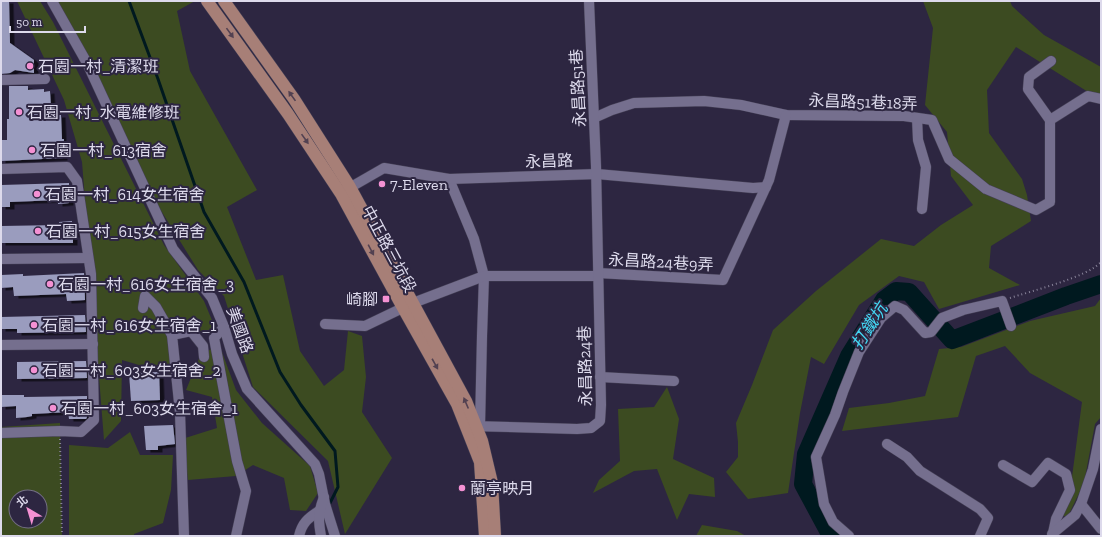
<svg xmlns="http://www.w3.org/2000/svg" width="1102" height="537" viewBox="0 0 1102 537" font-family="'Zilla Slab','Noto Sans TC',serif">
<defs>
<filter id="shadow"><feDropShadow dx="4.5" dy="2.5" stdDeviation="0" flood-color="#0009"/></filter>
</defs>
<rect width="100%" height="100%" fill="#2d2641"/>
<g fill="#3c4b21" fill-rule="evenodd">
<path d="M17,1H40L53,22L164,245L204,301L216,330L176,333L173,375L122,360L121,421L104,440L82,162L64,100Z"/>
<path d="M55,1H195L177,11L190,71L257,190L227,207L256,280L283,275L300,351L324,386L344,370L348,331L362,336L366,377L362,412L392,458L345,534L328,461L253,387L224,296L198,270L160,209Z"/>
<path d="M923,1H1010L1012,6L1044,35L1101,67V100L1016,47L987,90L989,133L1022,179L1027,195L1031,221L991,246L989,268L1020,285L939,309L924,282L899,276L859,305L824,364L811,357L800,413L788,493L748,499L726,472L738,457V442L736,423L752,385L773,330L816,291L881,239L914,246L941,225L973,205L951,176L947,132L925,105L933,28Z"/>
<path d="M1101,298V417L1095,424L1084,483L1068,516H1062L1072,477L1082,402L1030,373L1005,346L976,356L958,417L842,431L849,408L889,403L925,396L939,349L961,347L1030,321L1095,306Z"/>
<path d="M219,344L236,390L262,423L310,466L318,493L306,511L290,510L284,478L253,465L236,476L188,480L182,439L217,428L212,397L186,390L200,356Z"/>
<path d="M667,387L679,419L673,459L714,478L715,497L689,494L677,520L657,469L634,471L593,493L599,480L620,461L618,409L654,407Z"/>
<path d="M60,423L62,536H1V427ZM16,497H40V521H16Z"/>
<path d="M130,432L140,455H173L171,490L163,523L134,534V536H69V445L108,448Z"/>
<path d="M702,525L737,531L746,536H696Z"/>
</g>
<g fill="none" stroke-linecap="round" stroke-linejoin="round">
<path stroke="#00191f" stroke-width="3" d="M129,1L158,79L204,212L244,282L280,372L301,405L335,451L338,487L329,505"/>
<path stroke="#00191f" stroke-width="18" d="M831,536L803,484L806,454L849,356L884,300L896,291L909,292L952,340L1066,296L1101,284"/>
</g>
<g fill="#9a9cbe" filter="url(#shadow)">
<path d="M1,1H9L10,43L34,60V73L15,70L10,73L1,74Z"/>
<path d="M9,86H28V90L44,89V92L50,91L51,108L54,107V115H61L62,139H64L63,158L1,161V140H7V119H9Z"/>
<path d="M69,183V189H72L73,199H69V203L58,204V200L10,202V207H1V185Z"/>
<path d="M72,221V226H75V235H73V243H1V226L59,225V222Z"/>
<path d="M84,273L85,300L67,301L66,294L14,296L13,287L1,288V275L23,274V276Z"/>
<path d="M85,315L86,332L17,333V329H1V317Z"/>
<path d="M86,361L87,378L17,379V362Z"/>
<path d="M159,372L160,400L131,401L129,373Z"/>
<path d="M1,395H24V397L87,396V417L86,419H69L68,412L32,414V416L27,417L16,418V406L1,407Z"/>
<path d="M173,425L175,444L158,446V450H146L144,426Z"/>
</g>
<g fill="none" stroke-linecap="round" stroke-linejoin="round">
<g stroke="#454056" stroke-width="11">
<g id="minor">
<path d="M52,1L87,63L173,249L212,298L224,327L232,354L247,389L315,464L319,474L325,504L335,536"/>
<path d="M1,80L45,79"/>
<path d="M594,118L612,110L634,103L704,101L741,105L786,115L904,116L932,120L949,159L986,189L1036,210L1050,202V120L1028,89L1029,77L1051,61"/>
<path d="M917,118L918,140L926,167L922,209"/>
<path d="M1050,120L1088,96L1101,99"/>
<path d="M1,169L67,167L77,181L91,274L94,420L81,432L60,431L1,433"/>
<path d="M449,179L474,239L484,276L482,336L480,426"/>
<path d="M344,191L384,168L449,179L597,174L753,188L766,187"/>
<path d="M1,259L88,258"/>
<path d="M598,273L723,280L769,180L786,115"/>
<path d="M143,308L145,296L156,307L172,335"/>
<path d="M325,324L365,326L413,303L484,276H598"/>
<path d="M224,327L214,338L237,461L246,491L236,536"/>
<path d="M1,345L93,344"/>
<path d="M600,377L674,381"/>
<path d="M470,426L577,429L591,428L600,421L601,405L596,166L589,1"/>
<path d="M887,444L907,457L920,471L980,509L988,518L980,536"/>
<path d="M1003,465L1032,482L1048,463L1066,474L1070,490L1056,519L1053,533"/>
<path d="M1081,504L1101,529"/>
<path d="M1052,534L1075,515L1081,504L1093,469L1101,429"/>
<path d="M184,536L180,412L172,335L191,331L203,346L204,357"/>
<path d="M299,536C302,523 308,518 319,511"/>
<path d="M321,536C318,519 318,513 324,497"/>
<path d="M849,536L833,522L824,504L816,457L835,415L843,392L859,352L881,318L895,306L904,310L925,333L931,332L942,318L963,310L1002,301L1011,326"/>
</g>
</g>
<g stroke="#454056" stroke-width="13">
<g id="major">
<path d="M207,1L288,114L341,194L403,308L457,404L480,462L485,536"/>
<path d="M224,1L294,99L350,187L466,401L482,441L492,483L495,536"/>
</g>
</g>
<g stroke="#888399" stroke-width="2" stroke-dasharray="1 3" stroke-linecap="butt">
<path d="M1010,298C1031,291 1088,277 1101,262"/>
<path d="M60,439L62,536"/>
</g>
<use href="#minor" stroke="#756f8e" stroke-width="10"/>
<use href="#major" stroke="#a77f77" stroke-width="12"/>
</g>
<defs><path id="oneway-solid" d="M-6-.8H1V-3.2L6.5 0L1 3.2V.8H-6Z"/></defs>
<g fill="#524151">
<use href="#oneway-solid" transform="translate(230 33) rotate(54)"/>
<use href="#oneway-solid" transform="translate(292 96) rotate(-125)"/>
<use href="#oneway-solid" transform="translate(305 139) rotate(55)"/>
<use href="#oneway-solid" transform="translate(371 250) rotate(62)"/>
<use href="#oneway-solid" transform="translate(435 364) rotate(61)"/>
<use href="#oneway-solid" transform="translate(466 403) rotate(-113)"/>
</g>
<g fill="#f491d3" stroke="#2d2641" stroke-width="1.5">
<circle cx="30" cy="66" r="4"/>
<circle cx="19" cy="112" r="4"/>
<circle cx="32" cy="150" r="4"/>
<circle cx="382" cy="184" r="4"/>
<circle cx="37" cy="194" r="4"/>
<circle cx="38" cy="231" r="4"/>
<circle cx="50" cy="284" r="4"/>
<rect x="382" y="295" width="8" height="8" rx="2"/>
<circle cx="34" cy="325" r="4"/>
<circle cx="34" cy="370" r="4"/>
<circle cx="53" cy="408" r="4"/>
<circle cx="462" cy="488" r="4"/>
</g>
<g text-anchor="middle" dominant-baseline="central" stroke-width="4" stroke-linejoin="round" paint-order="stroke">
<g font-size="16" fill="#dddaec" stroke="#2d2641" text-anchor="start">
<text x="38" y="66">石園一村_清潔班</text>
<text x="27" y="112">石園一村_水電維修班</text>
<text x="40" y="150">石園一村_613宿舍</text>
<text x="390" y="184">7-Eleven</text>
<text x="45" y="194">石園一村_614女生宿舍</text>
<text x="46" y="231">石園一村_615女生宿舍</text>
<text x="58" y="284">石園一村_616女生宿舍_3</text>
<text x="378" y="299" text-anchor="end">崎腳</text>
<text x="42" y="325">石園一村_616女生宿舍_1</text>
<text x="42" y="370">石園一村_603女生宿舍_2</text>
<text x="61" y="408">石園一村_603女生宿舍_1</text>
<text x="470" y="488">蘭亭映月</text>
</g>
<g font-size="16" fill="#dddaec" stroke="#2d2641">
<text transform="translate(578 88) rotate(-93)">永昌路51巷</text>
<text transform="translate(863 102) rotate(2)">永昌路51巷18弄</text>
<text transform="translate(549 161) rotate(-2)">永昌路</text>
<text transform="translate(389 249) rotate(62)">中正路三坑段</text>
<text transform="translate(661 262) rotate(3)">永昌路24巷9弄</text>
<text transform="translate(240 330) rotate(70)">美國路</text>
<text transform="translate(585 366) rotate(-91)">永昌路24巷</text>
</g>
<g font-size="17" font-style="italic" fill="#44d8f4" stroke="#2d2641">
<text transform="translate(869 326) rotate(-57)">打鐵坑</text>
</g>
</g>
<rect width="1102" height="537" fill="none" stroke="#dddaec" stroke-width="4"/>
<g transform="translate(28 509) rotate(322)"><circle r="19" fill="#2d2641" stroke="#736e85"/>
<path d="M0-3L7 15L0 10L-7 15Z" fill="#f491d3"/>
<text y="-6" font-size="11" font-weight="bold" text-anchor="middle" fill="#dddaec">北</text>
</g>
<path d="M10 26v6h75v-6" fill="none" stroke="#dddaec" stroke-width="2"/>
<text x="16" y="26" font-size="12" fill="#dddaec" stroke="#2d2641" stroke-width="3" paint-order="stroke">50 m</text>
</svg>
